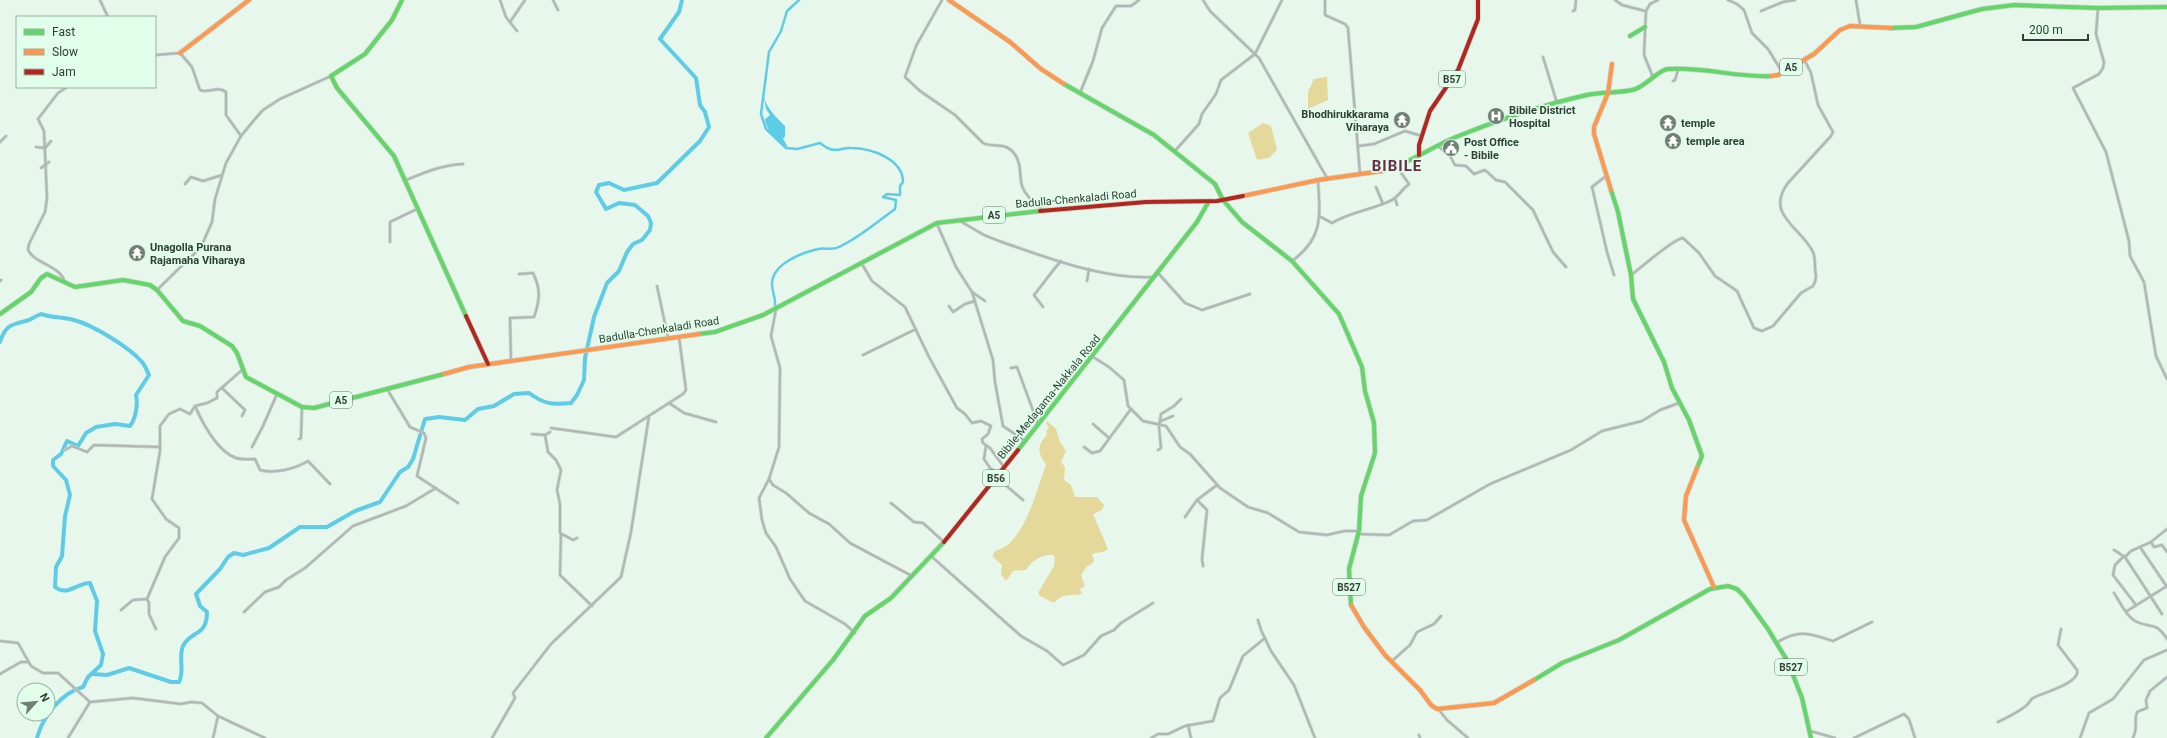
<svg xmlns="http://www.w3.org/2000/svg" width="2167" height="738" viewBox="0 0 2167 738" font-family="Roboto,sans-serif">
<rect width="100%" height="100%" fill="#e7f7ec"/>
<g fill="#e4d99b">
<path d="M1327,77L1328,100L1308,109V92L1314,79Z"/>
<path d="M1263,123L1271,126L1277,150L1269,158L1257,160L1248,133Z"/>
<path d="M1047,421L1056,429L1060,442L1066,451L1061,462L1065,467L1064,480L1071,485L1075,497H1097L1104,505L1102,510L1093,514L1108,549C1103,554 1097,551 1092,555L1094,560L1092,564L1087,566L1081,575L1085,586L1080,589L1082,594C1070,596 1062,593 1054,603L1040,596L1038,593L1054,566L1055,558L1053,555C1043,554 1030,561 1026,570L1013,571L1008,579L1005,580L1001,574L1002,565L993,557L994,552C999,549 1006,547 1010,543C1030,522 1036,491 1046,465C1045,461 1042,460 1041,456C1037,448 1041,441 1047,435L1046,431L1049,428L1046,423Z"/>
</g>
<path fill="#5ecce6" d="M764,97C767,109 777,118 785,126V136L783,139L788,147C778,142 766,131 765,119L770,115L766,109Z"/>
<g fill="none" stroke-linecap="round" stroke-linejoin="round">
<path stroke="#5ecce6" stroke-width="2.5" d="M775,306C776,298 772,292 772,284C772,264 801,253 818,249C826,247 831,251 839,247C859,238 877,222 895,209L896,200L883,197L887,194L900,195V186L903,182C903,159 871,148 851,148C844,147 837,152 830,149C826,148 823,145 820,143L797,149L786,148L766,129L761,114L769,52L781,31L787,11L799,0"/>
<g stroke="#5ecce6" stroke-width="4">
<path d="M0,342C6,323 13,325 29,320C33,318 36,316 41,314C52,318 63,317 74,320C93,325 129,347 142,362C145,365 147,371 149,375L136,395C138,404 136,418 130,426L115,424L96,427L86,433L78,446L67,441L61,454L53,460V466L66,480L70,495L65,516L62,556L56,567L55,587C68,597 76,583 90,583L97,601L95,631L103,654L101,665L88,677L83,687C61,693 43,716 37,738"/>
<path d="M93,674L107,675L129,668L171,682H179C185,670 178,658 183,646C191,630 207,637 207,612L200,606L196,594L220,569L228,557L234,553L243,555L269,548L300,527H327L355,511L380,502L400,472L408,467L413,459L425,419L439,417L465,420L478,409L494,406L514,394L529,393C544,404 552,405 571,403L577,395L584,380L585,358L594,317L607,283L619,271L627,252L633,244L642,240L650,230L651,223L648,216L635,205L619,203L606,209L596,192L599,185L609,183L624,190L657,183L700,141L709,127L705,112L700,105L696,78L660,39L679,12L682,0"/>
</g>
<g stroke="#c8d4cc" stroke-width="3.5">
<g id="street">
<path d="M100,0L108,17"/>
<path d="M500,0L506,17L517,31"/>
<path d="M553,0L558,10"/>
<path d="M942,0L916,46L905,77L920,91L955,115L983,143C992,148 1004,141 1014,153C1022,163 1019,175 1022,186C1025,195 1035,204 1043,210"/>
<path d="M1203,0L1210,11L1259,58L1327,178"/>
<path d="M1325,0V15L1345,24L1348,28L1360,174"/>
<path d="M1615,0L1622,5L1645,11"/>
<path d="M1728,0L1737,4L1744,10L1752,33L1768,49L1782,72"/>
<path d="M1856,0L1860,25"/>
<path d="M2098,8L2096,34L2104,62L2103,68L2099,74L2073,88L2074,90L2106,152L2129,241L2130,256L2144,282L2156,356L2167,379"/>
<path d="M1573,11L1575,10L1576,0"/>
<path d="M1761,11L1783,2L1795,0"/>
<path d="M510,22L525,0"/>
<path d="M155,55L180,53L192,67L200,90C208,94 217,85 226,92V115L241,136"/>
<path d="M1543,57L1557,103"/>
<path d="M1653,77L1644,55L1646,11L1650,4L1658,0"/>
<path d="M1673,81L1675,80L1678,70"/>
<path d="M1080,93L1093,61L1102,28L1116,6H1131L1139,0"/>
<path d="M0,142L6,136"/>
<path d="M1358,146L1374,144L1405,131L1422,136"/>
<path d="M1438,146L1450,156L1455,165L1466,166L1474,174L1485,170L1496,180L1505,182L1533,210L1553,252L1566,267"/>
<path d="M36,147L45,148L51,141"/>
<path d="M1174,152L1199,124L1202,114L1216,94L1221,80L1255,54L1282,0"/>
<path d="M41,168L49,162"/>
<path d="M1606,176L1592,187L1607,252L1614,275"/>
<path d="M406,180C426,172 442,165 463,164"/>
<path d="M185,184L191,177L203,181L222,175"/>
<path d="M1376,187L1383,204"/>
<path d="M1395,198L1397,205"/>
<path d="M1321,217L1332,223C1350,212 1371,210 1390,201C1399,197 1401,190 1409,184L1397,167"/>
<path d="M960,221L984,235L999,241C1045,257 1104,280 1154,277"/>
<path d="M937,224L956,267L972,292L993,360L995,382L1003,426L1025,441"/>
<path d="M390,242V222L417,209"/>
<path d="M1292,261C1324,238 1320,215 1318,180"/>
<path d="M862,264L872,281L905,307L929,357L957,408L965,414L972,423L981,421L991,426L988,434L982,439L983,443L990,448L1004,467"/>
<path d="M1158,273L1185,303L1202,310L1250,294"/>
<path d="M1631,275C1642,267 1673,239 1683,238L1699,253L1715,276L1737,291L1754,328L1762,331L1773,326L1801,293L1813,286C1817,280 1816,274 1815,268C1815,262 1815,257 1813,252C1802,228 1764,215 1788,183L1831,136L1833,132L1818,105L1811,73L1805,61"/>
<path d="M0,281L1,280"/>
<path d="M1087,281L1089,269"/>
<path d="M65,283C61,265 36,265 28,250L29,244L45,212L47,198L44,131L38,119L58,93L67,87"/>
<path d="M657,286L668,338"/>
<path d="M157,290L201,247L212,222L215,199L226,163L241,136L255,119L263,110L280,99L331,76"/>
<path d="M972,292L985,301"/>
<path d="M949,306L953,312L965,304L975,301"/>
<path d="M1043,307L1034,295C1044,283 1051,272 1061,261"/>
<path d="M776,309L771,336L780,368L779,447L769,479L759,498L762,520L766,533L776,547L790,579L805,601L845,624L855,633"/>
<path d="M863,355L916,329"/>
<path d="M1093,357L1109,367L1124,380L1128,406L1143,421L1166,426L1180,447L1190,454L1220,488L1248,507L1268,513L1299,532L1327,535L1344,531H1359"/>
<path d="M511,361L510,318L534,317C540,300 541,289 533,273L519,274"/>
<path d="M1011,368L1017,367L1038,424"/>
<path d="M222,388L245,410L242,416"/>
<path d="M387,389L410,427L424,433L426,438L417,476L458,503"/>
<path d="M669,403L684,413L716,422"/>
<path d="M195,406C203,424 217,451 236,458C242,460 248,459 255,459L260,470C274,474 295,469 308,461L330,484"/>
<path d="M1161,421L1173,416"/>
<path d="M1093,424L1109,438"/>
<path d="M551,428L616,437L683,394L686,390L679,337"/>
<path d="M550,432L545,435L548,452L556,460L561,470L557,490L560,504V533L573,540L577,538"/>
<path d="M532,434L545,435"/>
<path d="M299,439L301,438L302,407"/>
<path d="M986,446L984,459L990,468L998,474"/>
<path d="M252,447L263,426L277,394"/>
<path d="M1084,447L1092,453L1100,451L1131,409"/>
<path d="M65,450L72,446L87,452L94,445L160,447"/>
<path d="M1158,450L1161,448L1159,427L1161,414L1174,406L1181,399"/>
<path d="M997,478L1023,500"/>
<path d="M769,479L773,485L786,493L809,513L829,524L850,543L912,576"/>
<path d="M891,503L914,522L923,523L944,542"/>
<path d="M1185,517L1197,500"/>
<path d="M561,534L560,575L592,606"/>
<path d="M1359,534L1389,535L1413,521L1427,520L1490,484L1571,450L1602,431L1642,421L1660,410L1679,403"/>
<path d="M2151,542L2154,547L2162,545L2167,552"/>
<path d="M2140,547L2167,587"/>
<path d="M2114,550L2125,557L2162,614"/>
<path d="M931,556L1021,636L1047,651L1063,665L1084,655L1101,636L1114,630L1121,623L1153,603"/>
<path d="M2123,557L2115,565L2113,575L2136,605"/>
<path d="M2125,557L2131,551L2151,542L2167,529"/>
<path d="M1203,566L1202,559L1207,510L1197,500L1217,485"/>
<path d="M2114,593C2120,602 2126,616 2135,621C2150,629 2155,620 2167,639"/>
<path d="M121,610L133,600L147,599"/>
<path d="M2127,611L2167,586"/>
<path d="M244,612L265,592L279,587L286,580L305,568L353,526L406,506L436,488"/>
<path d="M1258,620L1261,630L1271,651L1294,685L1315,738"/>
<path d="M156,629L149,614V603L147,599L165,557L179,538V528L166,519L152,499L160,451V426L169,414L180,409L190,414L195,406L207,403L217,398V392L242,370"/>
<path d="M0,641L18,643L31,666L43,673H58L90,702L133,698L181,704L191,702L202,703L218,716L265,738"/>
<path d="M1776,643C1798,629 1809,633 1833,641L1872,622"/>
<path d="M1392,661L1410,645L1417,632L1434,624L1441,616"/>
<path d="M0,674L21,662H28"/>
<path d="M1439,710L1447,720L1468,738"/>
<path d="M1998,722C2008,717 2019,712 2027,705C2029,703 2031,699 2033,698C2042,693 2081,683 2077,670L2058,645L2061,629"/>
<path d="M1188,725L1191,738"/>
<path d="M1810,731L1835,738"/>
<path d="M1419,735L1420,738"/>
<path d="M68,738L90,702"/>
<path d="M213,738L218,716"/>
<path d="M492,738L515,698L513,693L551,644L621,577L631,532L649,416"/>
<path d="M1151,738L1158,734H1168L1185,726L1213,721L1220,698L1229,690L1243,656L1265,638"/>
<path d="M1854,738L1904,714L1909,719L1915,738"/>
<path d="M2080,738L2089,713L2113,699L2144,660L2167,650"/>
<path d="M2133,738C2139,725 2133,723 2137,712L2147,708L2146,700L2150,691L2167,677"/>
</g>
</g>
<g stroke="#c8d4cc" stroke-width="5.5">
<g id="fast">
<path d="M402,0L392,20L365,54L331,76L337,88L394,156L466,316"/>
<path d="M1891,28L1916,27L1982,9L2014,5L2098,8L2167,7"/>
<path d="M1630,36L1645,27"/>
<path d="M1064,84L1154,135L1215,184L1223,200"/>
<path d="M1382,171C1409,164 1431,147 1456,137C1498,120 1542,105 1587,95C1601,92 1617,93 1632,90C1645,88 1657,70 1668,69C1703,66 1736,78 1771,76"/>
<path d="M1611,190L1618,212L1631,275L1633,299L1664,362L1672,388L1689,420L1702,456L1697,468"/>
<path d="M1223,200L1242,222L1292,261L1339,314L1362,367L1365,391L1374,423L1375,453L1361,496L1359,531L1349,569L1351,605"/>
<path d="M0,314L31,292L41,278L47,274L75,287L123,280L150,285L157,290L183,321L200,326L232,346L237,353L246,377L302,407L314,408L444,374"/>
<path d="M699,334L715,332L763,315L937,223L1040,211"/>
<path d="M1018,450L1197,222L1209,201"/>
<path d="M1534,680L1562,663L1619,640L1710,589L1728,586L1737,589L1744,596L1768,629L1788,662L1802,698L1811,738"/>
<path d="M766,738L833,660L865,616L891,598L944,542"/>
</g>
</g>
<g stroke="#c8d4cc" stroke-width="5.5">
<g id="slow">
<path d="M949,0L1010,42L1041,69L1064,84"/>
<path d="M180,53L249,0"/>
<path d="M1771,76L1778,75L1814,54L1840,30L1850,26L1891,28"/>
<path d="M1611,190L1594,134V127L1608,93L1612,64"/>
<path d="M1243,196L1318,180L1382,171"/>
<path d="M444,374L469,367L699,334"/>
<path d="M1697,468L1686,496L1684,520L1714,587"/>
<path d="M1351,605L1364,627L1385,655L1420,690L1431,705L1437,709L1494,703L1534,680"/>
</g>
</g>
<g stroke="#c8d4cc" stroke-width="5.5">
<g id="jam">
<path d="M1419,155V145L1430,111L1458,70L1478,19V0"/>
<path d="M1040,211L1146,202L1217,201L1243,196"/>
<path d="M466,316L488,364"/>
<path d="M944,542L1018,450"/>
</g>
</g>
<use href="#street" stroke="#afb6b4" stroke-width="2"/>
<use href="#fast" stroke="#63d668" stroke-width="4"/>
<use href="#slow" stroke="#ff974d" stroke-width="4"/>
<use href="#jam" stroke="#b3261e" stroke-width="4"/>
</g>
<defs>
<g id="hospital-disc" transform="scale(0.9)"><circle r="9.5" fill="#717f76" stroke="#e0feea"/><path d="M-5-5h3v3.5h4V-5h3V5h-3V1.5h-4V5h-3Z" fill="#fff"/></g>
<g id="temple-disc" transform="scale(0.9)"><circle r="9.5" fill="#717f76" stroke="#e0feea"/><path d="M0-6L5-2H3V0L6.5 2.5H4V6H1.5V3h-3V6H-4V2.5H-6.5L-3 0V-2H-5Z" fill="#fff"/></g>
<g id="civic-disc" transform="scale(0.9)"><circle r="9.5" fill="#717f76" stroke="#e0feea"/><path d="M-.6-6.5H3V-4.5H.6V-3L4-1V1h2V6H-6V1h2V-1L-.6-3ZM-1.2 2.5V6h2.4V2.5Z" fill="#fff"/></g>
</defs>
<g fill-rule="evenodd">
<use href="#hospital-disc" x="1496" y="116"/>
<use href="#temple-disc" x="1402" y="120"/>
<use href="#temple-disc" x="1668" y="123"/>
<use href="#temple-disc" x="1673" y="141"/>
<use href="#civic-disc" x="1451" y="148"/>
<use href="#temple-disc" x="137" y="253"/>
</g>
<g text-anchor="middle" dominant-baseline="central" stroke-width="3.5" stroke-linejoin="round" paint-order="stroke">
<g fill="#e0feea" stroke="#66786c" stroke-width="1">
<rect x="1780" y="59" width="22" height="16" rx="3"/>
<rect x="1439" y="71" width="26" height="16" rx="3"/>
<rect x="983" y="207" width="22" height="16" rx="3"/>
<rect x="330" y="392" width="22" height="16" rx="3"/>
<rect x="983" y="470" width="26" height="16" rx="3"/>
<rect x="1333" y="579" width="32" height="16" rx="3"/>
<rect x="1775" y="659" width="32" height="16" rx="3"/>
</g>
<g font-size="10" font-weight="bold" fill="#323e36">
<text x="1791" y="67">A5</text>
<text x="1452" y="79">B57</text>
<text x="994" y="215">A5</text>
<text x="341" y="400">A5</text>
<text x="996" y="478">B56</text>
<text x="1349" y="587">B527</text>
<text x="1791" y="667">B527</text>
</g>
<g font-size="11" font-weight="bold" fill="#323e36" stroke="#e0feea" text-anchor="start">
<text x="1509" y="110">Bibile District<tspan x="1509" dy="13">Hospital</tspan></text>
<text x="1389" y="114" text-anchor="end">Bhodhirukkarama<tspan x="1389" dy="13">Viharaya</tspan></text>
<text x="1681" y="123">temple</text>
<text x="1686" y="141">temple area</text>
<text x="1464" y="142">Post Office<tspan x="1464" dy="13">- Bibile</tspan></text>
<text x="150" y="247">Unagolla Purana<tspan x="150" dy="13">Rajamaha Viharaya</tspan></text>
</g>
<g font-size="11" fill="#323e36" stroke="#e0feea">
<text transform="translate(1076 199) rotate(-5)">Badulla-Chenkaladi Road</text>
<text transform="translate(659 330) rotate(-9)">Badulla-Chenkaladi Road</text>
<text transform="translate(1049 397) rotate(-51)">Bibile-Medagama-Nakkala Road</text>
</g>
<g font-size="15" font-weight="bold" letter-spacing="1" fill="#6b2948" stroke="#e0feea">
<text x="1397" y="166">BIBILE</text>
</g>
</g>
<rect x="16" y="16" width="140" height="72" fill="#e0feea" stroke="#9ab1a2"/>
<rect x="24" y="29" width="20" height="6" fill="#63d668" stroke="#9ab1a2"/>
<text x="52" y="36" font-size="12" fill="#323e36">Fast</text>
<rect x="24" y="49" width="20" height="6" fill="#ff974d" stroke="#9ab1a2"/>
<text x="52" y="56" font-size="12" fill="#323e36">Slow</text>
<rect x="24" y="69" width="20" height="6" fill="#b3261e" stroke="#9ab1a2"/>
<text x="52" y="76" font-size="12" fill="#323e36">Jam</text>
<g transform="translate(36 702) rotate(63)"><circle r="19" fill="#e0feea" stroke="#9ab1a2"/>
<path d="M0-3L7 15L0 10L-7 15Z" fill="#717f76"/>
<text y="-6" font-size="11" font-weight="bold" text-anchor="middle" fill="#323e36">N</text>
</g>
<path d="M2023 34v6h65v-6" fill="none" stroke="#323e36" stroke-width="2"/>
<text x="2029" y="34" font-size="12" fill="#323e36" stroke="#e0feea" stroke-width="3" paint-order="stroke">200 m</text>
</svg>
